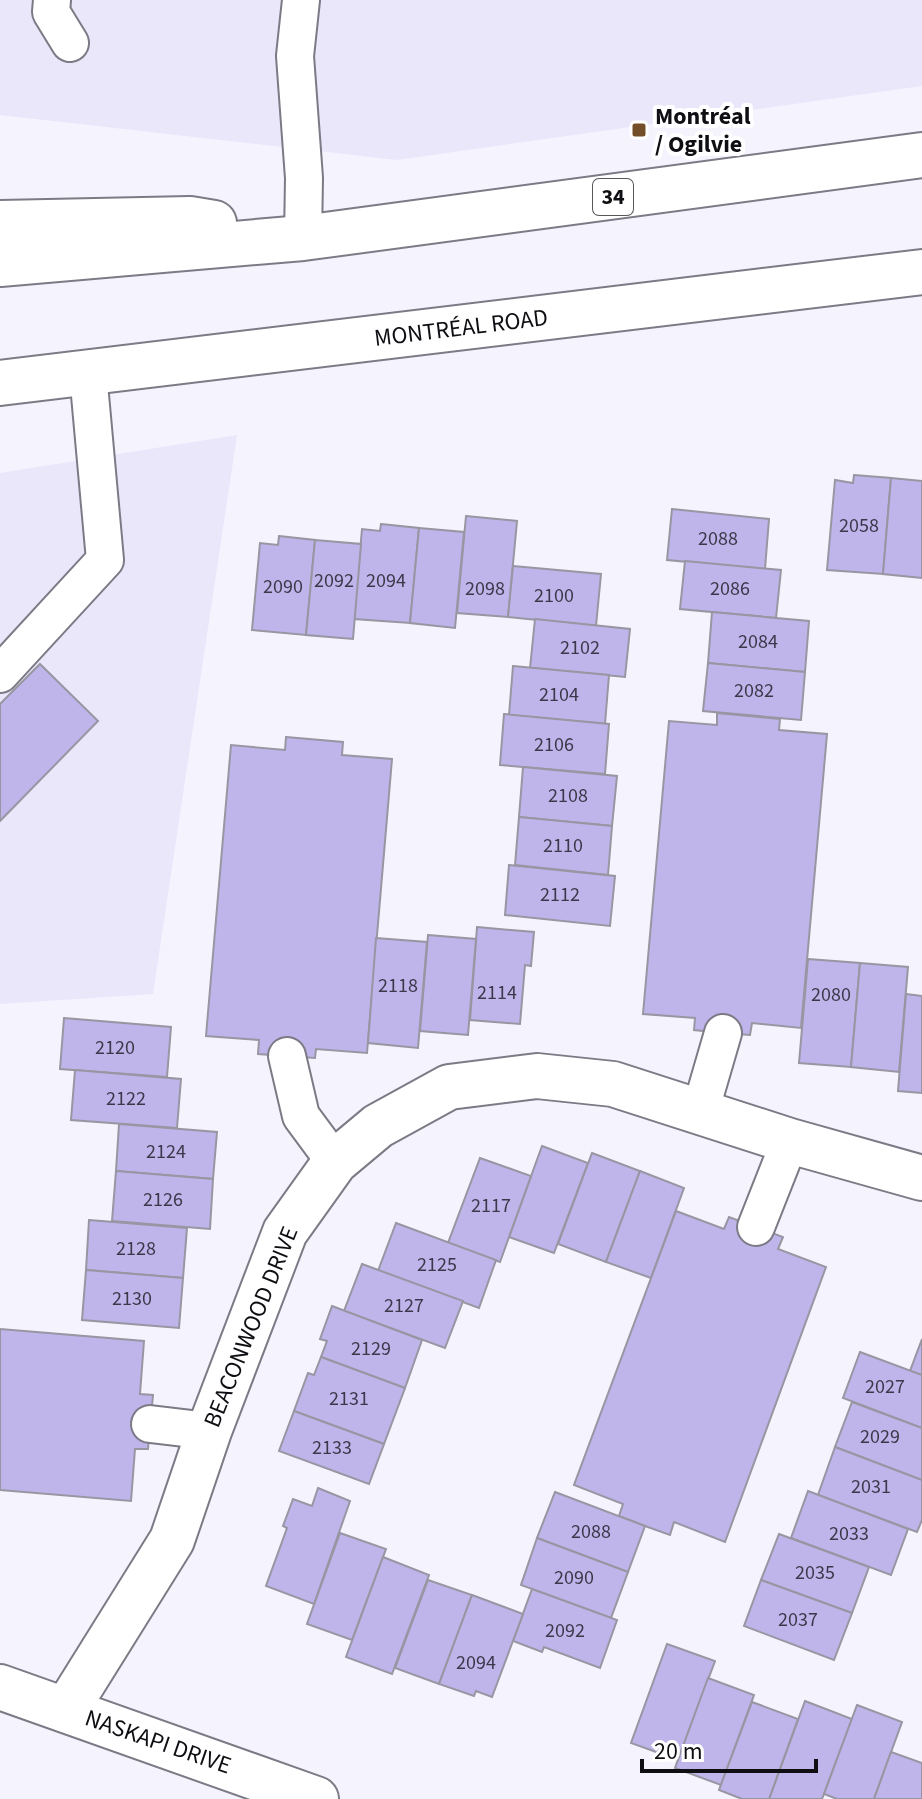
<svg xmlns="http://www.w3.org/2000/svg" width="922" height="1799" viewBox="0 0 922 1799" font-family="'Source Sans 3',sans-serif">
<rect width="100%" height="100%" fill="#f5f3fe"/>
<g fill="#eae7fb">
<path d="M0,0H922V86L397,160L0,115Z"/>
<path d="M237,435L153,994L0,1004V473Z"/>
</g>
<g fill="#bfb5eb" stroke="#9896a2" stroke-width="2">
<path d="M854,475L891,478L883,574L827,570L835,480L853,483Z"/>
<path d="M891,478L922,481V578L883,574Z"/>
<path d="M672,509L769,519L765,569L667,560Z"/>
<path d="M466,516L517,521L508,617L457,613Z"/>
<path d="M381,524L419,528L410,623L354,619L362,529L380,531Z"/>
<path d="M419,528L464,532L455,628L410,623Z"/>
<path d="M279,536L315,540L306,635L252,630L260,543L278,545Z"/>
<path d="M315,540L361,544L353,639L306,635Z"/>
<path d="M685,561L781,570L776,618L680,609Z"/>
<path d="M513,566L601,574L596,626L508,617Z"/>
<path d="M712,612L809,621L805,672L708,663Z"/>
<path d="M535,619L630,629L625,677L530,668Z"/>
<path d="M708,663L805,672L801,720L703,711Z"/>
<path d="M40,664L98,721L0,821V704Z"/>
<path d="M513,666L609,675L605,724L509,715Z"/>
<path d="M717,713L780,719L779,730L827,734L801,1028L752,1023L750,1035L723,1033L694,1030L695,1018L643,1014L669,721L717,725Z"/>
<path d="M504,714L609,724L605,774L500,765Z"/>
<path d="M286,737L343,742L342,755L392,759L367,1053L316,1049L315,1058L258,1054L259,1040L206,1036L231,745L285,750Z"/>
<path d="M523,767L617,776L612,826L519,817Z"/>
<path d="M519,817L612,826L608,875L515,865Z"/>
<path d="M509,865L615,876L610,926L505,915Z"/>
<path d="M477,927L534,932L531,966L525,965L520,1024L470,1020Z"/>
<path d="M428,935L476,939L468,1035L420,1031Z"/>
<path d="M376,938L427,942L418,1048L368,1043Z"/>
<path d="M808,959L860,963L851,1067L799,1063Z"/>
<path d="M860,963L908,967L899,1072L851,1067Z"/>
<path d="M906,994L922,996V1093L898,1091Z"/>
<path d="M64,1018L171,1027L167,1077L60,1069Z"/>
<path d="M75,1070L181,1079L177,1128L71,1120Z"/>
<path d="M119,1124L217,1132L213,1179L116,1171Z"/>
<path d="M542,1146L588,1163L554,1253L509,1237Z"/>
<path d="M592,1153L640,1171L606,1262L558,1244Z"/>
<path d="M480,1158L531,1176L500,1262L448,1243Z"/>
<path d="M116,1171L213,1179L210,1229L112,1221Z"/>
<path d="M640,1171L684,1188L651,1278L606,1262Z"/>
<path d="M676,1211L724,1229L729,1217L783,1237L778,1249L826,1267L725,1542L674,1522L670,1535L645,1526L619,1516L623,1504L574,1485Z"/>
<path d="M89,1220L187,1228L183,1278L86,1270Z"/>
<path d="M396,1223L496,1260L479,1308L378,1271Z"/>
<path d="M362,1264L463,1301L445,1348L344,1311Z"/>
<path d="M86,1270L183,1278L179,1328L82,1320Z"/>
<path d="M332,1306L422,1340L405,1388L321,1357L327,1341L320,1339Z"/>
<path d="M0,1329L144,1341L140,1394L153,1395L148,1449H135L131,1501L0,1490Z"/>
<path d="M922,1339V1375L910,1371Z"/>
<path d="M860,1352L922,1375V1428L843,1398Z"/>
<path d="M321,1357L405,1388L384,1444L294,1411L308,1373L314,1375Z"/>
<path d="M852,1402L922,1428V1480L835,1447Z"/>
<path d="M294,1411L384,1444L369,1484L279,1451Z"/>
<path d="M835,1447L922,1480V1520L917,1532L818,1495Z"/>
<path d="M318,1488L350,1501L314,1604L266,1586L287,1528L283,1526L293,1499L312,1506Z"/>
<path d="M808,1491L908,1529L891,1575L791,1538Z"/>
<path d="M555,1492L645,1526L628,1572L537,1538Z"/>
<path d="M340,1533L386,1549L352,1640L307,1624Z"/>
<path d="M779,1534L869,1567L852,1613L761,1580Z"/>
<path d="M537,1538L628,1572L611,1618L521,1585Z"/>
<path d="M383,1557L429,1575L392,1674L346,1657Z"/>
<path d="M428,1580L472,1595L439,1684L395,1668Z"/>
<path d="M761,1580L852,1613L834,1660L744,1626Z"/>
<path d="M532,1589L617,1620L600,1668L544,1647L542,1652L513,1641Z"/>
<path d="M472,1595L523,1614L492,1697L476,1691L474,1696L439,1684Z"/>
<path d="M667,1644L715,1661L678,1760L631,1743Z"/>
<path d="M708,1678L754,1695L721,1785L675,1768Z"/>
<path d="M805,1701L852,1719L824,1794L822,1799H769Z"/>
<path d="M752,1702L798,1719L769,1799H742L719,1790Z"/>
<path d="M857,1705L902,1722L874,1799H837L824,1794Z"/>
<path d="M891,1752L922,1763V1799H874Z"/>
</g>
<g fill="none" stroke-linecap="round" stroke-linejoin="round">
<g stroke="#7c7a85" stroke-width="40">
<g id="lane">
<path d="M52,0L51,12L70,43"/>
<path d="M301,0L295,56L304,178L303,238"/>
<path d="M0,674L105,560L88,373"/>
<path d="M287,1056L301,1116L335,1162"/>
<path d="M700,1112L723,1033"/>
<path d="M756,1227L790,1141"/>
<path d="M150,1424L209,1431"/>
</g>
</g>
<g stroke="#7c7a85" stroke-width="48">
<g id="street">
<path d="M0,1687L316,1799"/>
<path d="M66,1710L172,1540L209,1431L285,1232L335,1162L378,1126L449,1087L537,1076L613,1084L790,1141L922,1178"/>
</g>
</g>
<g stroke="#7c7a85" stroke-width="48">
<g id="primary">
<path d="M0,223L190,219L214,223"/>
<path d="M0,264L303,238L922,155"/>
<path d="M0,383L922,272"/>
</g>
</g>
<use href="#lane" stroke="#fff" stroke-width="36"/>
<use href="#street" stroke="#fff" stroke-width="44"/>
<use href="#primary" stroke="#fff" stroke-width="44"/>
</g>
<rect fill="#734e29" stroke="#fff" stroke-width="3" x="631" y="122" width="16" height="16" rx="4"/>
<g text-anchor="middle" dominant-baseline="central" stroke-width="8" stroke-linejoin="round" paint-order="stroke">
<g font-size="20" fill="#3b3849">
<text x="859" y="526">2058</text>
<text x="718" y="539">2088</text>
<text x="334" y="581">2092</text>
<text x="386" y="581">2094</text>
<text x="283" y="587">2090</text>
<text x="485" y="589">2098</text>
<text x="730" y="589">2086</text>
<text x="554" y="596">2100</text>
<text x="758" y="642">2084</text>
<text x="580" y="648">2102</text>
<text x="754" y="691">2082</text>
<text x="559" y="695">2104</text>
<text x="554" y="745">2106</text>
<text x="568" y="796">2108</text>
<text x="563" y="846">2110</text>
<text x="560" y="895">2112</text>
<text x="398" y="986">2118</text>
<text x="497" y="993">2114</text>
<text x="831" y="995">2080</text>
<text x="115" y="1048">2120</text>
<text x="126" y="1099">2122</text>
<text x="166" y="1152">2124</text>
<text x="163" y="1200">2126</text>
<text x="491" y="1206">2117</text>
<text x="136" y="1249">2128</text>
<text x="437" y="1265">2125</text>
<text x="132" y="1299">2130</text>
<text x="404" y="1306">2127</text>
<text x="371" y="1349">2129</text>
<text x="885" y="1387">2027</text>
<text x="349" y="1399">2131</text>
<text x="880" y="1437">2029</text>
<text x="332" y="1448">2133</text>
<text x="871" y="1487">2031</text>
<text x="591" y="1532">2088</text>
<text x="849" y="1534">2033</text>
<text x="815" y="1573">2035</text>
<text x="574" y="1578">2090</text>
<text x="798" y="1620">2037</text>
<text x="565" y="1631">2092</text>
<text x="476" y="1663">2094</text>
</g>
<rect fill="#fff" stroke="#57565a" stroke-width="2" x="593" y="179" width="40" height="36" rx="6"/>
<g font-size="22" font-weight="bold" fill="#0f0e13">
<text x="613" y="197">34</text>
</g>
<g font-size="24" font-weight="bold" fill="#0f0e13" stroke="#fff" text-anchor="start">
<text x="655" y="116">Montréal<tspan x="655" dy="28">/ Ogilvie</tspan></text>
</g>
<g font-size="24" fill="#0f0e13" stroke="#fff">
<text transform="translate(461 328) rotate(-7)">MONTRÉAL ROAD</text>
<text transform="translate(251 1327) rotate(-68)">BEACONWOOD DRIVE</text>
<text transform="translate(158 1742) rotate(19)">NASKAPI DRIVE</text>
</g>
</g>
<path d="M642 1759v12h174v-12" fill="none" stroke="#0f0e13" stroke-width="4"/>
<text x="654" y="1759" font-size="24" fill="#0f0e13" stroke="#ffffff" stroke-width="6" paint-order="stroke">20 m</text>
</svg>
